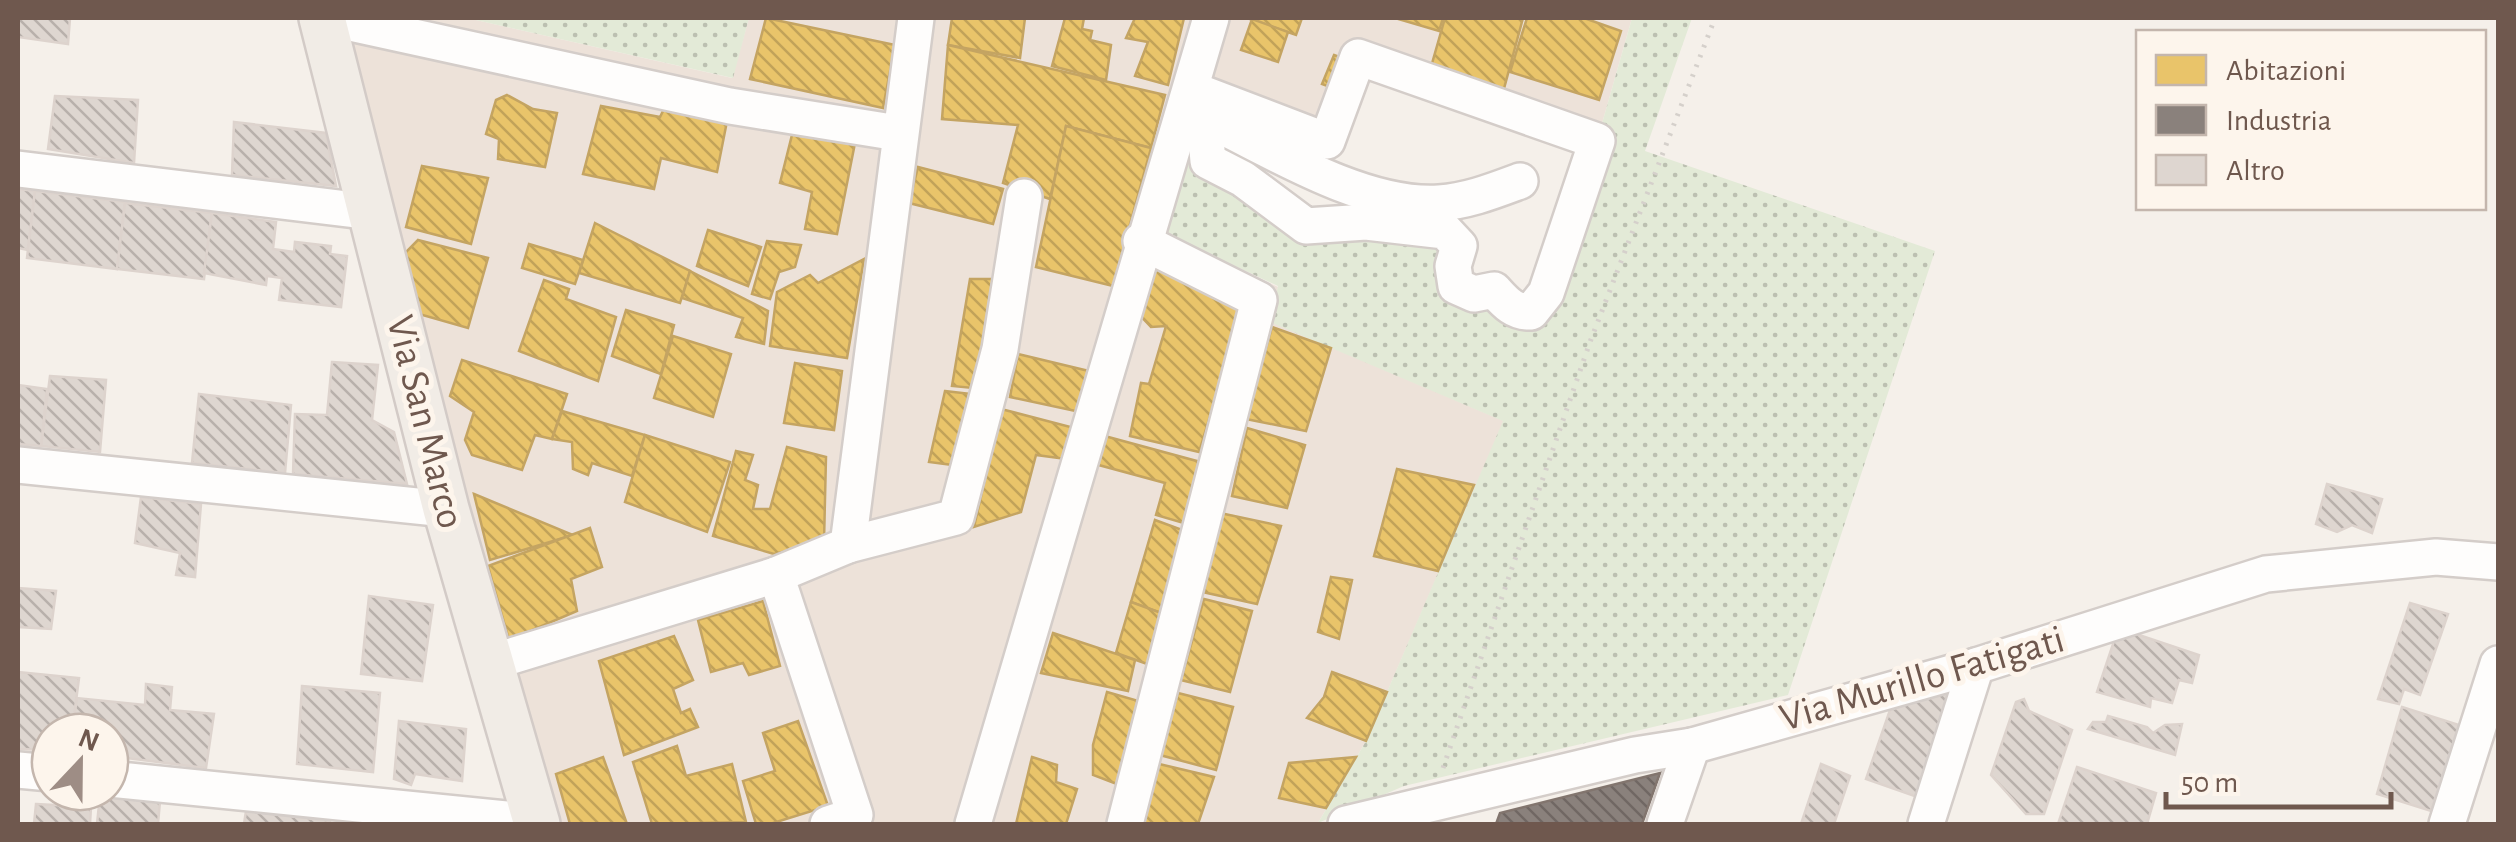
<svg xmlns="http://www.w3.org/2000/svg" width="2516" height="842" viewBox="0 0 2516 842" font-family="'Alegreya Sans',sans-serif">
<defs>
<pattern id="grass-dots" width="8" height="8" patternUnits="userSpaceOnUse" patternTransform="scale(2.5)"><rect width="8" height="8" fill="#e3ead7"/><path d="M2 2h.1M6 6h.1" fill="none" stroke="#bcc0b1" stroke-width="1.8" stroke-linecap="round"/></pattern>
<pattern id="homes-back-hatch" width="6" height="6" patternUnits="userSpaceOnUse" patternTransform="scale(2.5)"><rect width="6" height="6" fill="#e9c46a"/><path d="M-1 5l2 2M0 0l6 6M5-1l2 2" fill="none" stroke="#c1a259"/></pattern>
<pattern id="industry-back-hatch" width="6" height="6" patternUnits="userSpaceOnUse" patternTransform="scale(2.5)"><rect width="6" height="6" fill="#8a817c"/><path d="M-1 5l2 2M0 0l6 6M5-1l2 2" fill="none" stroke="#706763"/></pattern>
<pattern id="building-back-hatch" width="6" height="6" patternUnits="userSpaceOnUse" patternTransform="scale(2.5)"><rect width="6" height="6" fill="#ded6d0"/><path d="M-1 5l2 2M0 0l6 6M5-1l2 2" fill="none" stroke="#b8b0ab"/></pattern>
</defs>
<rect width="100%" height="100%" fill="#f5f0ea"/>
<path fill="#ede2d9" d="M347,18H467L732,78L749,18H1632L1597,141L1359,57L1327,141L1205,94L1163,232L1278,287L1270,321L1504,421L1366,741L1318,823L1312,824H545L393,228Z"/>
<g fill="url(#grass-dots)">
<path d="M467,18H749L733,78Z"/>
<path d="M1632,18H1692L1645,151L1935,251L1788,695L1404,786L1318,823L1366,741L1503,421L1270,322L1278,286L1162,232L1192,130L1289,216L1445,231L1453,266L1521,312L1597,141Z"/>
</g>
<g fill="url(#homes-back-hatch)" stroke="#c4a462" stroke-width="2.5">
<path d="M766,18L895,45L883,108L750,79Z"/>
<path d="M952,18H1025L1020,58L948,45Z"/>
<path d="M1065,18H1084L1082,29L1092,31L1090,40L1111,45L1106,80L1052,66Z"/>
<path d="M1135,18H1184L1168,85L1135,76L1148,42L1126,38Z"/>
<path d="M1247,18H1302L1296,35Z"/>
<path d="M1395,18H1443L1439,31Z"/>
<path d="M1445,18H1523L1499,107L1427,81Z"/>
<path d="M1527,18H1584L1621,31L1599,100L1510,72Z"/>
<path d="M1252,19L1288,32L1278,62L1241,50Z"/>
<path d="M948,45L1165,95L1151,148L1066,126L1050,199L1003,183L1018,125L942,119Z"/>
<path d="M1334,55L1350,61L1338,90L1322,84Z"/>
<path d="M672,93L730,106L717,172L661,158L654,189L583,174L601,106L660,117Z"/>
<path d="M507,95L533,109L557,113L545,167L498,159L499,139L486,134L496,100Z"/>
<path d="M1066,126L1151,148L1113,286L1036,267Z"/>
<path d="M793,131L855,143L837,234L805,229L812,192L780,183Z"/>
<path d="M422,166L488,178L471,244L406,227Z"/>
<path d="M918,167L1003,189L993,224L909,203Z"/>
<path d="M595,223L690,271L680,303L579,273Z"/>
<path d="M708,230L761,247L748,286L697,266Z"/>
<path d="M418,240L488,258L468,328L419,314L403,255Z"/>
<path d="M767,241L801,245L795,267L779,272L770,299L752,294Z"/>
<path d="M529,244L583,260L575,284L522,268Z"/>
<path d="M864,259L847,358L770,346L777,292L810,275L818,283Z"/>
<path d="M1147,261L1243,308L1199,452L1130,436L1141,383L1149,384L1166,326L1151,327L1137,312Z"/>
<path d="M690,271L768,311L764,344L736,337L743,318L682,298Z"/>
<path d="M970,279H997L983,389L952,386Z"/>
<path d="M544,280L569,289L566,299L616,317L598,381L519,351Z"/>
<path d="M626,310L674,325L661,374L612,356Z"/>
<path d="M1272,327L1331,348L1306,431L1246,419Z"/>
<path d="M673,336L731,354L713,417L654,398Z"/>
<path d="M1018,354L1097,373L1085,413L1010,397Z"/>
<path d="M462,360L567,394L552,439L535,435L522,470L472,455L465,440L474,412L450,396Z"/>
<path d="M795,363L842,371L834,430L784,423Z"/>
<path d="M945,391L980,395L961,466L929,462Z"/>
<path d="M1001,409L1086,431L1073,460L1036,455L1021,512L974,527Z"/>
<path d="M562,411L645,435L632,476L592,463L588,475L573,469L572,442L552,439Z"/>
<path d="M1247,428L1305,445L1287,508L1232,496Z"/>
<path d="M645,435L730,462L707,532L625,502Z"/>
<path d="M1101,435L1204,463L1187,524L1156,515L1165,483L1095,464Z"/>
<path d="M787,447L826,457L824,542L774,554L713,536L736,451L753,455L745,480L758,485L753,509H770Z"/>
<path d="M1397,469L1474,485L1438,571L1374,556Z"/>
<path d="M474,494L573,535L490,560Z"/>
<path d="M1220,513L1281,526L1257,604L1198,591Z"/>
<path d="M1155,520L1185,531L1164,614L1131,602Z"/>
<path d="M590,528L602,567L571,579L577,611L509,640L488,566Z"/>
<path d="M1331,577L1352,580L1339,639L1318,632Z"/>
<path d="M1204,599L1252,611L1230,692L1181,680Z"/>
<path d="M763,601L780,666L749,675L743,663L711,672L698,620Z"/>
<path d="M1131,602L1164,614L1153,666L1116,653Z"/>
<path d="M1053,633L1135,660L1128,691L1041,673Z"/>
<path d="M674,636L693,680L673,689L681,713L690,709L698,727L624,755L599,661Z"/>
<path d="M1332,672L1387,692L1366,741L1307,718L1324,697Z"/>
<path d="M1107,692L1142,702L1117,784L1093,775V745Z"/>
<path d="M1178,693L1233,707L1216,770L1160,755Z"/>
<path d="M798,721L828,806L770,824H756L743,781L775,771L763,733Z"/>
<path d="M677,746L686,776L732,764L746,822L652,824L633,762Z"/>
<path d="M603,757L627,824H570L556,774Z"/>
<path d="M1032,757L1057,765L1056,782L1077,789L1066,824H1016Z"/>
<path d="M1356,757L1326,808L1279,798L1289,763Z"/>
<path d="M1155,763L1214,777L1198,824H1139Z"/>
</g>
<path fill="url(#industry-back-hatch)" stroke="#82756e" stroke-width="2.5" d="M1660,773L1642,824H1496L1500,813Z"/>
<g fill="url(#building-back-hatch)" stroke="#ddd3cd" stroke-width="2.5">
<path d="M18,18H70L68,44L18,37Z"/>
<path d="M55,96L138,100L134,163L48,149Z"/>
<path d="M234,122L326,133L336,186L232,175Z"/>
<path d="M18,189L35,191L28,250L18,248Z"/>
<path d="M35,191L125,202L117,269L27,258Z"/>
<path d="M125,203L212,213L204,279L117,269Z"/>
<path d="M212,213L276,222L273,249L294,252L295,242L331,246L330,254L347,256L341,307L279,300L282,278L267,276L266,285L204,273Z"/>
<path d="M332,362L378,365L372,420L394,432L407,484L293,474L295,414L327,415Z"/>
<path d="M50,376L106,380L100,452L41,446Z"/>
<path d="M18,385L47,389L41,446L18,444Z"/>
<path d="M199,394L291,405L285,473L192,463Z"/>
<path d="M2327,484L2382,499L2372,533L2352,525L2337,532L2316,524Z"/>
<path d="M141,497L201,504L195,577L176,575L180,553L135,543Z"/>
<path d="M18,588L56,591L51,629L18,627Z"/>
<path d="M369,596L433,605L422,681L361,674Z"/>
<path d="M2410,603L2448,614L2420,695L2404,689L2399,704L2378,699Z"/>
<path d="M2136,634L2199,655L2192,683L2179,680L2172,703L2151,698L2150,707L2097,692L2115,638Z"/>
<path d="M18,672L79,678L72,732H50V750L18,749Z"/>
<path d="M146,684L172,687L170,710L214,714L206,768L110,756V732H72L77,698L145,705Z"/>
<path d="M302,686L380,693L373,772L297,764Z"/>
<path d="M1957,688L1920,798L1866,779L1890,710Z"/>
<path d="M2024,699L2029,711L2072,730L2044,814H2026L1991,775L2016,702Z"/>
<path d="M2402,707L2459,725L2431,811L2377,794Z"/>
<path d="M2108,716L2147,727L2153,733L2165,725L2182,724L2175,755L2088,729L2093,722H2106Z"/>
<path d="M399,721L466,729L462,781L415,774L411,785L394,779Z"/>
<path d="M1821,764L1850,776L1834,824H1801Z"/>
<path d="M2077,767L2156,793L2147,824H2058Z"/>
<path d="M100,795L160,801L158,824H97Z"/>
<path d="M36,804L91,807L90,824H34Z"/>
<path d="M246,811L330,821V824H244Z"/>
</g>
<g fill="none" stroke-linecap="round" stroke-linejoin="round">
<g stroke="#d4cdc9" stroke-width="40">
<g id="minor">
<path d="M327,18L730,106L898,133"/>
<path d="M1358,57L1597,141L1546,293L1531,312C1514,313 1505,302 1494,290L1474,294L1456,286L1453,266L1459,246L1445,231L1366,222L1306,226L1243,179L1208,161L1206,139L1192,130L1204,94L1327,141Z"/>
<path d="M1196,113C1264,146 1361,208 1439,203C1468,201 1493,191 1520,181"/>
<path d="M18,169L372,212"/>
<path d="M18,465L446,509"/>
<path d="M848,545L956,517L1000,349L1024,197"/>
<path d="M489,663L776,575"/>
<path d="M18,770L50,773"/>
<path d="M110,779L536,822"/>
<path d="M828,824L855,815L776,575L848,545L916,18"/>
<path d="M973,824L1211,18"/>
<path d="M1125,824L1259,300L1141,241"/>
<path d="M1346,824L1635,755L1692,746L1976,666L2266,574L2436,557L2498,562"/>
<path d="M1665,824L1692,746"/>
<path d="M1926,824L1976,666"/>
<path d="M2447,824L2498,664"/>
</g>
</g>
<g stroke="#d3cbc7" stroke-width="50">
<path id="major" d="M322,18L446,509L537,824"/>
</g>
<path stroke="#d5d0cb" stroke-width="5" stroke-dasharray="2.5 8" stroke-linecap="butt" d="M1443,768L1590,342L1715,18"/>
<use href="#minor" stroke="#fefdfc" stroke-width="35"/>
<use href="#major" stroke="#f1ece6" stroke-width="45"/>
</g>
<g text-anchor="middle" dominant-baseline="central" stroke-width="10" stroke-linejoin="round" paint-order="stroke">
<g font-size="40" fill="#6f584e" stroke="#fdf5ec">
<text transform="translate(425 422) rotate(76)">Via San Marco</text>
<text transform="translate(1922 679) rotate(-16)">Via Murillo Fatigati</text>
</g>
</g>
<rect width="2516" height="842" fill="none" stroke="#6f584e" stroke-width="40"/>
<rect x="2136" y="30" width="350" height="180" fill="#fdf5ec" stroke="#c4b6ad" stroke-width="2.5"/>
<rect x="2156" y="55" width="50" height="30" fill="#e9c46a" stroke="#c4b6ad" stroke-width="2.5"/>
<text x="2226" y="80" font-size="30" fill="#6f584e">Abitazioni</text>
<rect x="2156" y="105" width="50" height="30" fill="#8a817c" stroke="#c4b6ad" stroke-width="2.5"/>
<text x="2226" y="130" font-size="30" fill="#6f584e">Industria</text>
<rect x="2156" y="155" width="50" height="30" fill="#ded6d0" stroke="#c4b6ad" stroke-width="2.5"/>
<text x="2226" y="180" font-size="30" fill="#6f584e">Altro</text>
<g transform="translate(80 762) rotate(22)"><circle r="48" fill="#fdf5ec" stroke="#c4b6ad" stroke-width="2.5"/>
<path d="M0-8L18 38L0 25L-18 38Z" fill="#9e8d85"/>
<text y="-15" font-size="28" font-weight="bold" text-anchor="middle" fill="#6f584e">N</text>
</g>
<path d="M2166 792v15h225v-15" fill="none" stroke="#6f584e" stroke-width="5"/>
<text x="2181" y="792" font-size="30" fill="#6f584e" stroke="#fdf5ec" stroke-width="8" paint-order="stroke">50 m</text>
</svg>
